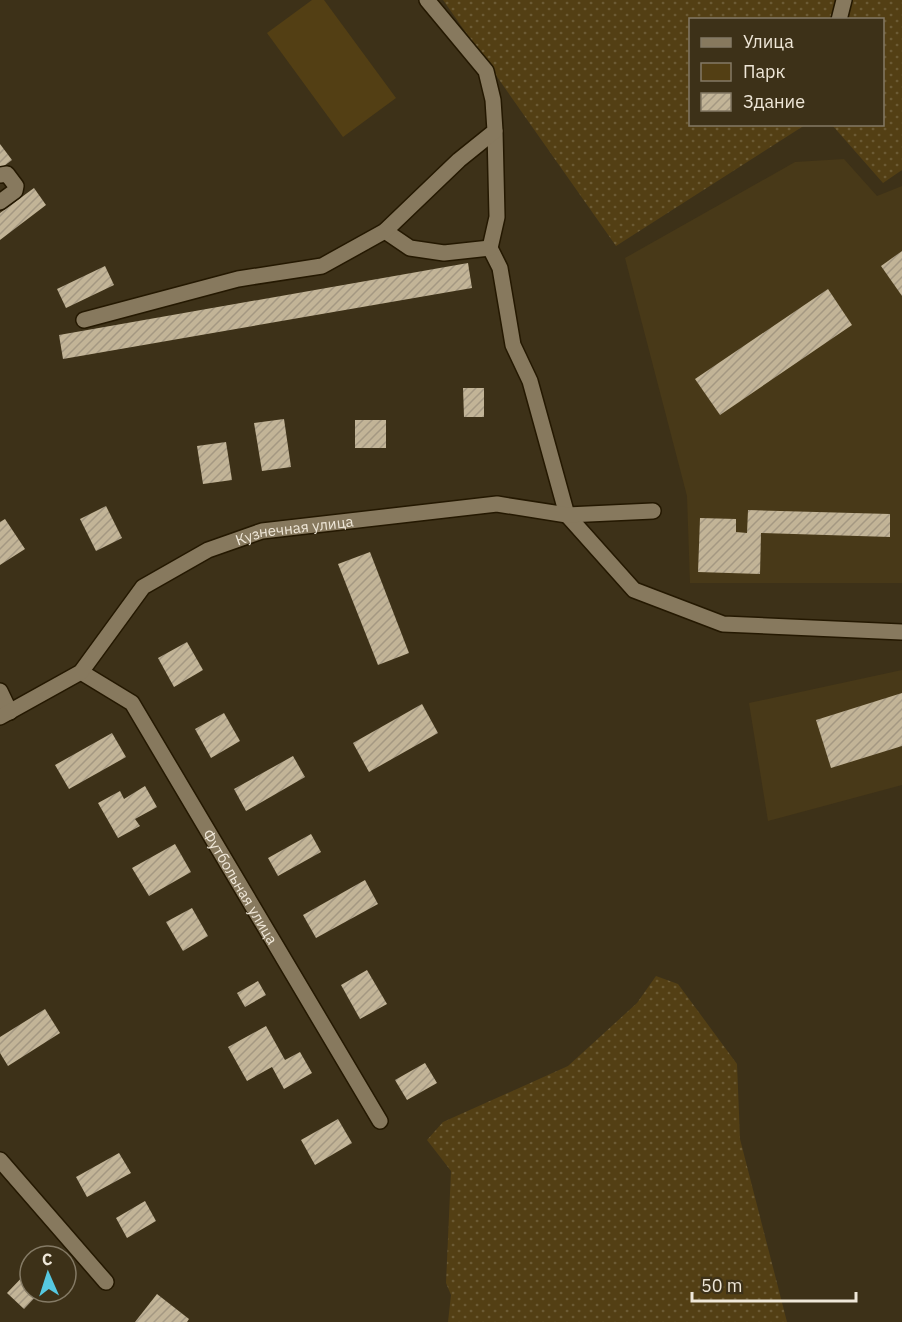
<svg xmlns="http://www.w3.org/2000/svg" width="902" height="1322" viewBox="0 0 902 1322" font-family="'IBM Plex Sans',sans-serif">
<defs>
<pattern id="garden-dots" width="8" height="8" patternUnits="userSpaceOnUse" patternTransform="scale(1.5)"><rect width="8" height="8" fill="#533f14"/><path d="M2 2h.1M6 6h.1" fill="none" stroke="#6c5b35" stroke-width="1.8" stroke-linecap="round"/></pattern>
<pattern id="building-hatch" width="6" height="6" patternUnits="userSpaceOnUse" patternTransform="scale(1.5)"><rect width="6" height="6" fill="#c2b497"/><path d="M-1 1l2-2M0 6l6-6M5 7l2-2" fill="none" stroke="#a49882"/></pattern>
</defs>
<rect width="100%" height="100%" fill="#3d3118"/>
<g fill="#483918">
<path d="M844,159L877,196L902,186V583H690L687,496L625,258L795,162Z"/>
<path d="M902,670V785L768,821L749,703Z"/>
</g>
<path fill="#533f14" d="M312,0H324L396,98L343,137L267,33Z"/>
<g fill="url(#garden-dots)">
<path d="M443,0H902V170L883,183L832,125L882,124V20H690V124L805,125L616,246Z"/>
<path d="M656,976L678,984L737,1064L740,1139L787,1322H448L451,1295L446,1283L451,1171L427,1140L443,1122L568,1066L637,1003Z"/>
</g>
<g fill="url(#building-hatch)">
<path d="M0,144L12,160L0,169Z"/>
<path d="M34,188L46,205L0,240V213Z"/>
<path d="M902,251V296L881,266Z"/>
<path d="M468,263L472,288L63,359L59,335Z"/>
<path d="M105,266L114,285L66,308L57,289Z"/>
<path d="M828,289L852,325L720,415L695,379Z"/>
<path d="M463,388H484V417H464Z"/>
<path d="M284,419L291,467L262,471L254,423Z"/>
<rect x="355" y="420" width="31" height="28"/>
<path d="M226,442L232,480L203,484L197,446Z"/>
<path d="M106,506L122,538L96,551L80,519Z"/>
<path d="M748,510L890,514V537L761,533L760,574L698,572L700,518L736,519V532L747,533Z"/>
<path d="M5,519L25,549L0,565V522Z"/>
<path d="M370,552L409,653L378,665L338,564Z"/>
<path d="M187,642L203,670L174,687L158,658Z"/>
<path d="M902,693V746L831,768L816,720Z"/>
<path d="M422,704L438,733L369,772L353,743Z"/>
<path d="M224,713L240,741L211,758L195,729Z"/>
<path d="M112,733L126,757L69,789L55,765Z"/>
<path d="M293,756L305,777L246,811L234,789Z"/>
<path d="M145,786L157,807L135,819L140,826L118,838L98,803L120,791L124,799Z"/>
<path d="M311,834L321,852L278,876L268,858Z"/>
<path d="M175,844L191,872L149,896L132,868Z"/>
<path d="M365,880L378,904L316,938L303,915Z"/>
<path d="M192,908L208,936L183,951L166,922Z"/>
<path d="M367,970L387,1004L360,1019L341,985Z"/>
<path d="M258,981L266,995L245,1007L237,993Z"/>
<path d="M45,1009L60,1033L8,1066L0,1053V1037Z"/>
<path d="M266,1026L285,1060L300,1052L312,1073L284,1089L272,1067L247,1081L228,1047Z"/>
<path d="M425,1063L437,1083L407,1100L395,1080Z"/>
<path d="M338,1119L352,1143L315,1165L301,1140Z"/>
<path d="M119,1153L131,1173L87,1197L76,1177Z"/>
<path d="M145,1201L156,1221L127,1238L116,1218Z"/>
<path d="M30,1269V1292H40L24,1309L7,1293Z"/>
<path d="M157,1294L189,1319L187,1322H135Z"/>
</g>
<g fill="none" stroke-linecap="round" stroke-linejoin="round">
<g stroke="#241801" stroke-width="18">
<g id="minor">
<path d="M839,20L844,0"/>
<path d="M495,131L497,217L490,248L500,268L513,345L530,381L567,515L634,590L723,624L902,632"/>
<path d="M0,175L7,174L16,186L15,191L0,202"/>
<path d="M385,231L410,248L444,253L490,248"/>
<path d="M84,320L238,279L322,266L385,231L459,160L495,131L493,100L486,71L427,0"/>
<path id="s1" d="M81,672L132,703L380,1121"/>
<path d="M0,691L10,712"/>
<path id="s2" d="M0,717L81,672L143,587L208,550L262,531L497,504L567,515L653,511"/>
<path d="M0,1160L106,1282"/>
</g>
</g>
<use href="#minor" stroke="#87795e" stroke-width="15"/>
</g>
<g text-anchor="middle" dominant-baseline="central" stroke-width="6" stroke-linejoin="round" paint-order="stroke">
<g font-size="15" fill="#efe7d8" stroke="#3d3118">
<text stroke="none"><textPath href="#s2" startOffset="362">Кузнечная улица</textPath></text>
<text stroke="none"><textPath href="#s1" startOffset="273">Футбольная улица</textPath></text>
</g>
</g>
<rect x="689" y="18" width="195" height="108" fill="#3d3118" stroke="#847a65" stroke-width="1.5"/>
<rect x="701" y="38" width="30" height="9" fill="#87795e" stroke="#847a65" stroke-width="1.5"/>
<text x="743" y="48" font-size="18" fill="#efe7d8">Улица</text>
<rect x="701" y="63" width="30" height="18" fill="#533f14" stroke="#847a65" stroke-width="1.5"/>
<text x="743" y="78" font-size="18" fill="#efe7d8">Парк</text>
<rect x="701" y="93" width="30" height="18" fill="url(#building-hatch)" stroke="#847a65" stroke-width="1.5"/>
<text x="743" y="108" font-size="18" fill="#efe7d8">Здание</text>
<g transform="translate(48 1274) rotate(357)"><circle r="28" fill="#3d3118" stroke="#847a65" stroke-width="1.5"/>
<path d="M0-4.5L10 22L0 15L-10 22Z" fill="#56c9e1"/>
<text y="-9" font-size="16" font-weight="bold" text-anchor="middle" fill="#efe7d8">С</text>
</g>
<path d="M692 1292v9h164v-9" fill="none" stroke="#efe7d8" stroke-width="3"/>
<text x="701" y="1292" font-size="18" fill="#efe7d8" stroke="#3d3118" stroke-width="4.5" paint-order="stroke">50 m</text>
</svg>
